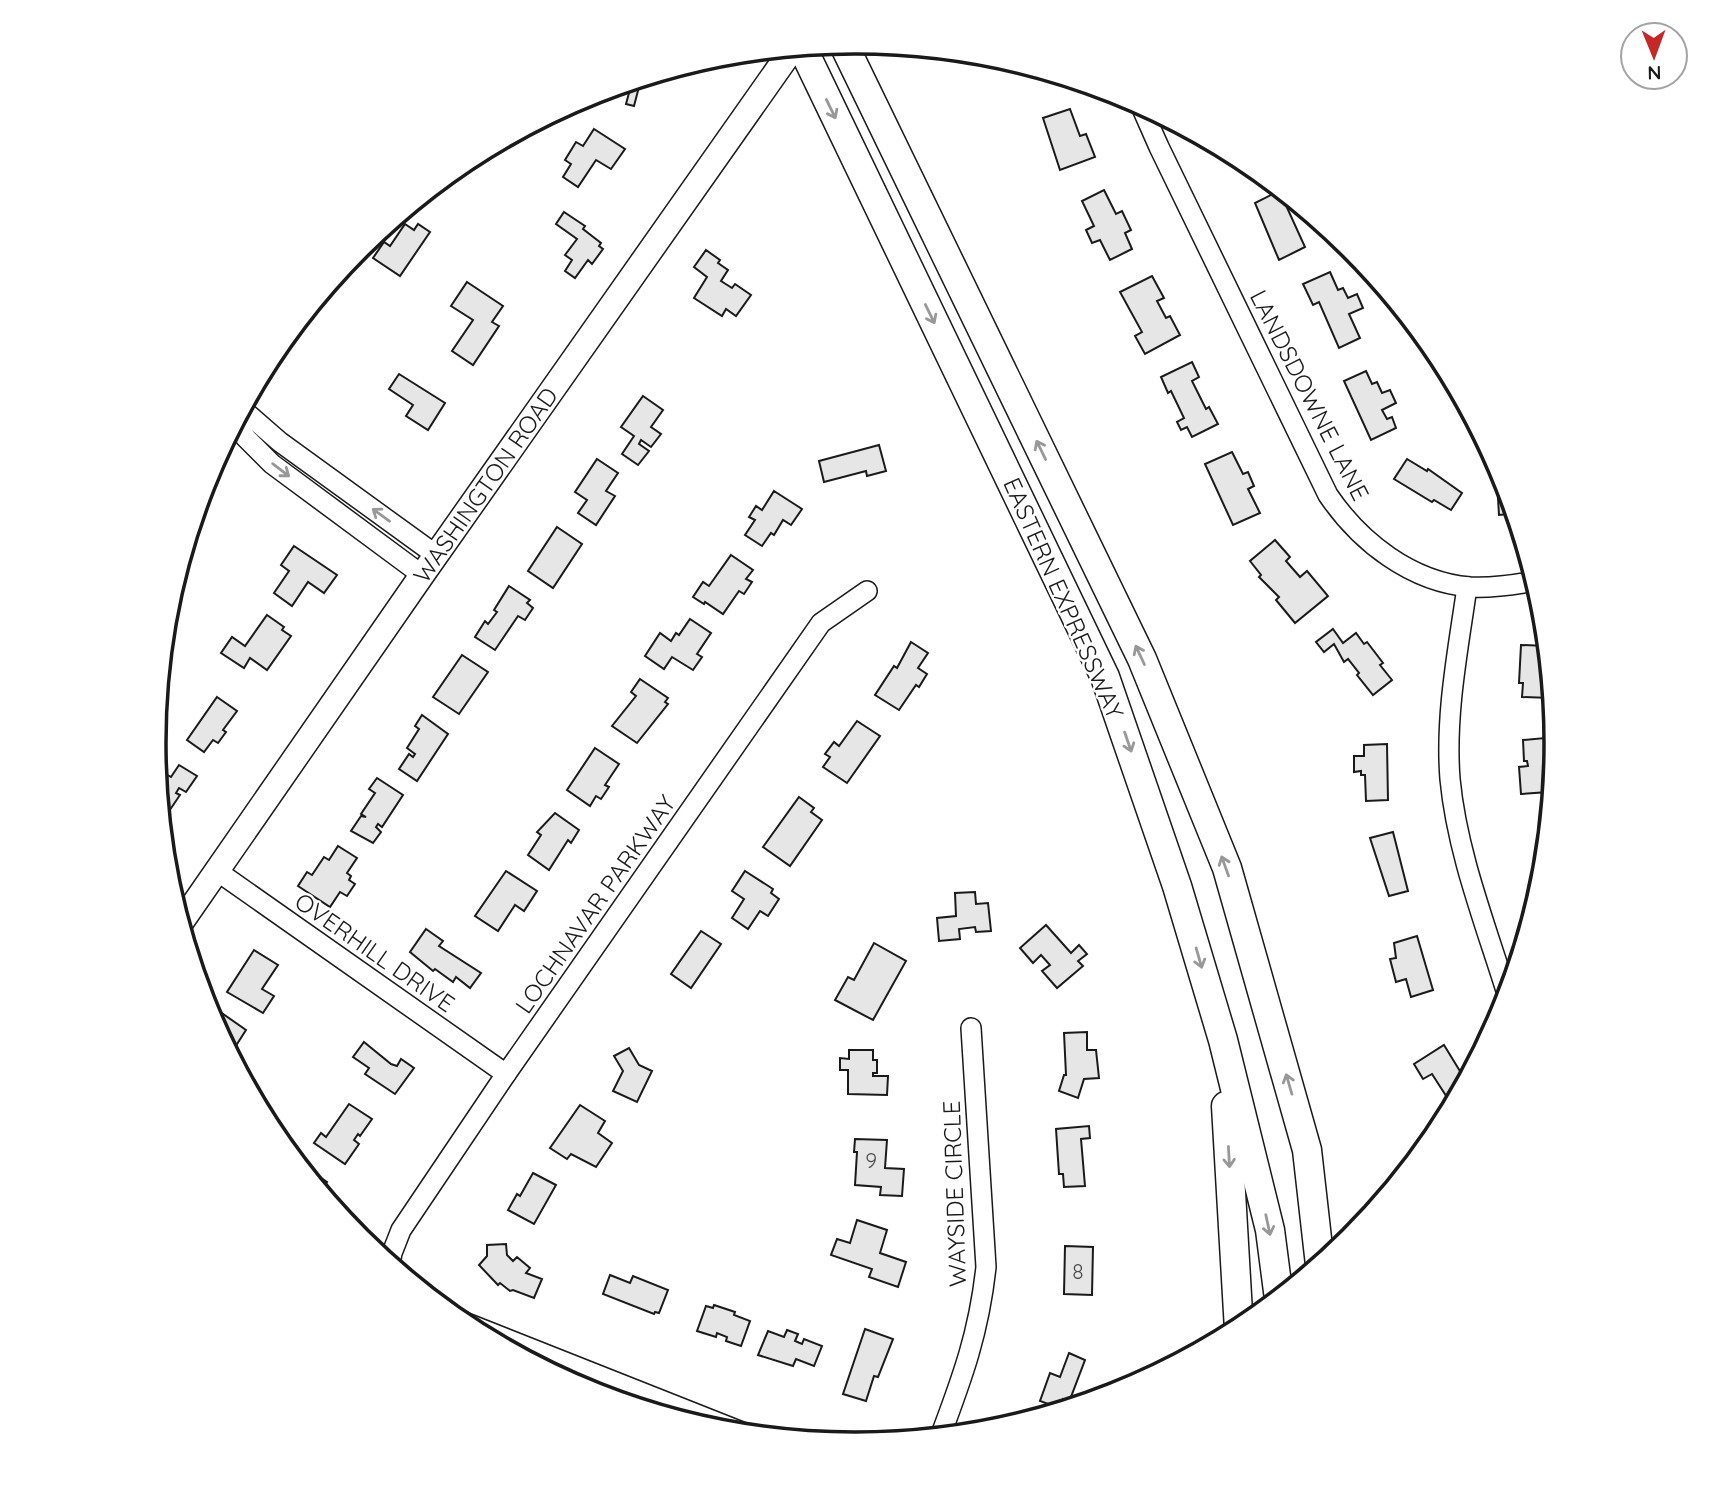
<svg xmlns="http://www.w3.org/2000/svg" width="1710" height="1487" viewBox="0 0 1710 1487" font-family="Quicksand,sans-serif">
<rect width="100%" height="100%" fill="#fff"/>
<g fill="#e6e6e6" stroke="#1a1a1a" stroke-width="2">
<path d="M641,79L634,106L626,104L629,93L611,88Z"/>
<path d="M1070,109L1080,136L1086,134L1095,157L1060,170L1043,118Z"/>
<path d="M594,129L625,149L611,169L596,160L578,187L563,177L571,164L565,160L576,142L583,146Z"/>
<path d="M1104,190L1116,214L1122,211L1131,230L1125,233L1132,249L1110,260L1100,240L1092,243L1086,230L1094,226L1082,201Z"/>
<path d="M1281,190L1291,198L1284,201L1305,247L1279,260L1255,203Z"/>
<path d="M564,212L585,226L583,229L601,243L599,246L603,249L592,264L588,260L575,278L565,271L572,260L565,255L577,239L556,224Z"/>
<path d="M405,224L414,230L418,224L430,232L400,276L373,258L384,242L390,246Z"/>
<path d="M706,250L720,260L718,263L728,270L721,281L732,288L735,284L751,295L736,316L726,309L722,316L694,298L707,277L694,267Z"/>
<path d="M1330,272L1338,290L1343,288L1348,298L1357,294L1363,308L1349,314L1360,338L1339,348L1319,302L1313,305L1303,284Z"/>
<path d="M1152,276L1164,298L1157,301L1166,318L1170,316L1180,335L1145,354L1135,336L1142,332L1120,292Z"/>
<path d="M467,282L503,306L492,322L499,326L473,365L452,351L473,320L451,306Z"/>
<path d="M1192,362L1199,377L1192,381L1206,409L1209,407L1218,424L1192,437L1187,427L1181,430L1177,422L1184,418L1171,391L1168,393L1161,377Z"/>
<path d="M1366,371L1372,384L1377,382L1382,393L1390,390L1396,403L1382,410L1387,419L1392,417L1396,428L1371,440L1344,381Z"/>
<path d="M399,374L445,403L428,430L406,416L413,405L389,389Z"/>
<path d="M643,396L663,410L651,427L661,434L651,447L641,440L639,444L649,451L638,465L622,454L634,436L621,427Z"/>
<path d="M879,445L886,471L867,476L866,471L824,482L819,461Z"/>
<path d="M1232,452L1243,474L1248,472L1254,486L1248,489L1260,513L1233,525L1205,464Z"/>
<path d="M597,459L618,473L606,491L615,496L596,525L578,513L587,500L575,492Z"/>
<path d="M1407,459L1427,471L1428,469L1462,493L1451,510L1434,500L1432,502L1394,479Z"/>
<path d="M1505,480L1516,517L1510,518L1509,514L1499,515L1497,481Z"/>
<path d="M774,491L802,509L791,525L783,520L774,535L771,533L762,546L745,535L755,520L749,517L756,506L762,510Z"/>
<path d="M557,527L582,544L553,588L528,571Z"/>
<path d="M1275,540L1290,557L1286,561L1300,577L1307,571L1328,596L1295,623L1276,600L1279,597L1259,577L1261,575L1250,561Z"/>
<path d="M294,546L337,575L324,593L308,582L292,606L274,593L289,571L281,565Z"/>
<path d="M731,555L753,570L746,579L752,582L744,594L739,591L723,614L705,602L704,604L693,597L703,582L709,586Z"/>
<path d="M509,586L530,600L527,603L533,608L525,620L518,616L495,650L475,637L485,621L488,624L497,612L494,610Z"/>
<path d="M267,615L284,627L282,630L291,636L267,670L250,658L244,668L221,653L232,637L245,646Z"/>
<path d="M690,619L711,633L697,654L702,657L693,670L672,657L664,669L645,656L660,633L671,641L676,633L679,635Z"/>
<path d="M1333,629L1343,643L1356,633L1364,644L1367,642L1383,663L1380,665L1392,680L1373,695L1357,675L1359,673L1348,659L1344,662L1334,644L1324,652L1316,642Z"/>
<path d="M911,642L928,653L918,668L927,674L919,687L916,685L899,710L875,695L894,666L897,668Z"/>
<path d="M1521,645L1547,646L1549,663H1543L1542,686H1551V698L1522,697L1523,683H1519Z"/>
<path d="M462,655L488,672L459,714L433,697Z"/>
<path d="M640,679L668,698L665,702L668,704L637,743L612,726L636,696L631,692Z"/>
<path d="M217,697L237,711L223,730L226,732L218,743L213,740L204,752L187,740Z"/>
<path d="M422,715L448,734L417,781L399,769L409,754L413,757L415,754L407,748L419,729L415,726Z"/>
<path d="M857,721L880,736L847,783L823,767L830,757L825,754L834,742L839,746Z"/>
<path d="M1545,738L1546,758H1552L1553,769L1547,770L1548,792L1521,794L1519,767L1528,766L1527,761H1524L1523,740Z"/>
<path d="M1387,744L1388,800L1366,801L1365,775H1361V771L1354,772V756H1364V745Z"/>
<path d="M595,748L619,764L605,785L609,787L601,799L596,796L590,806L567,790Z"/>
<path d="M179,765L197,776L186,792L179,788L176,793L180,795L161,823L157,783L164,773L171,777Z"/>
<path d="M377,778L403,795L382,827L378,824L376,827L381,832L373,843L351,831L361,816L366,817L361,814L375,793L369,789Z"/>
<path d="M799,797L814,808L811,812L822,820L790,866L763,847Z"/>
<path d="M555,813L579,830L571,843L568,840L549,870L528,855L541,835L537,832Z"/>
<path d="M1393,832L1408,891L1389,896L1370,838Z"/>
<path d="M338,846L357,858L347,873L351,876L349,880L355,884L347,896L340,892L330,907L298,886L307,872L312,875L324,857L329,860Z"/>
<path d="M506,871L537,891L524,911L515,905L498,931L475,916Z"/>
<path d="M745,871L773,889L771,893L779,899L768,916L760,911L748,929L732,918L744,899L732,891Z"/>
<path d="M975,892L976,904L988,903L991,931L976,932L975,927L959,929L960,939L939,941L937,918L956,916L955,893Z"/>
<path d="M1046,925L1071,953L1079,945L1087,954L1078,961L1083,966L1057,988L1042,971L1050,965L1041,955L1033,963L1020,948Z"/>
<path d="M426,929L443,941L439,946L481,973L470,988L456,977L453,982L435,969L433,971L410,952Z"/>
<path d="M701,931L721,944L691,988L671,974Z"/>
<path d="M1417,936L1433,990L1411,997L1406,979L1396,982L1390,959L1396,958L1394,943Z"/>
<path d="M874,943L906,961L873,1020L835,1000L848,977L854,980Z"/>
<path d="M254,950L278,965L262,989L274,996L263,1013L227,992Z"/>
<path d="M216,1009L246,1030L230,1055L210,1018Z"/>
<path d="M1087,1032V1050H1096L1099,1078L1084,1079L1078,1098L1059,1091L1064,1075H1066L1064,1033Z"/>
<path d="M364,1042L391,1064L397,1066L401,1059L414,1068L395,1094L365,1074L369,1068L353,1057Z"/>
<path d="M1444,1045L1466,1081L1452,1105L1432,1074L1423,1079L1414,1064Z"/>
<path d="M629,1048L639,1065L652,1071L637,1102L613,1091L623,1071L614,1056Z"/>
<path d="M849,1050H873V1060H877V1073H873V1076H888L887,1095L848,1094V1070H840V1058L849,1059Z"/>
<path d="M349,1104L372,1119L360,1136L358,1134L354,1140L359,1144L345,1164L314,1143L321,1133L326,1137Z"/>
<path d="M580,1105L605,1121L598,1133L612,1143L596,1167L571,1154L567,1159L550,1148Z"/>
<path d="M1089,1126L1090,1138L1081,1139L1085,1186L1064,1187L1063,1174H1059L1056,1129Z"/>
<path d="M855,1139L887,1140L885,1168L904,1169L902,1196L880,1195L881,1187L855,1185L857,1152H854Z"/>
<path d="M305,1167L327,1182L320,1192L303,1171Z"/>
<path d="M533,1173L556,1185L534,1224L508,1210L517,1194L520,1196Z"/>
<path d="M857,1220L887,1230L880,1253L906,1262L898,1287L869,1277L872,1269L831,1255L837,1239L850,1243Z"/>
<path d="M506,1244L507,1255L513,1261L517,1257L530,1268L526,1273L542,1279L534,1298L513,1290L510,1291L500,1283L498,1285L479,1265L487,1256V1245Z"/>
<path d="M1065,1246L1093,1247L1092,1295L1064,1294Z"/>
<path d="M610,1275L630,1283L633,1276L668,1290L659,1313L655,1312L654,1314L603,1294Z"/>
<path d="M714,1305L735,1312L734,1315L750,1321L741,1346L726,1341L727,1337L717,1333L716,1337L697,1331L706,1306L713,1308Z"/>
<path d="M865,1329L893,1339L878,1377L874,1376L866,1401L843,1394Z"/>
<path d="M787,1330L798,1334L795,1341L802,1344L804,1339L822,1346L814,1366L796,1359L793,1366L758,1355L768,1331L784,1337Z"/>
<path d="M1069,1353L1085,1360L1069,1402L1063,1399L1059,1408L1040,1401L1050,1373L1060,1377Z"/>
</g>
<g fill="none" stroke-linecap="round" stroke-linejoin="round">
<g stroke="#1a1a1a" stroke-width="22">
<g id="minor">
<path d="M1140,104L1159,147L1328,495C1360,542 1411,582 1470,587C1492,588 1514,585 1535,581"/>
<path d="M242,409L280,442L436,555"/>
<path d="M237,419L245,437L272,464L422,575"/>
<path d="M1467,587C1458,650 1445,715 1450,779C1457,853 1486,926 1508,997"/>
<path d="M217,871L506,1074"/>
<path d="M390,1265L392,1253L401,1230L506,1074L821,623L867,591"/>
<path d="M454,1318L747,1434"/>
<path d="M940,1437C963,1376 979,1332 986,1267L971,1028"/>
</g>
</g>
<g stroke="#1a1a1a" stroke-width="27">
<path id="major" d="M180,924L422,575L793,48"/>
</g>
<g stroke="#1a1a1a" stroke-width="31">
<g id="highway">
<path d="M843,43L1142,659L1227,868L1307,1150L1320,1265"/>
<path d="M802,47L1105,677L1177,886L1223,1040L1270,1230L1279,1299"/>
<path d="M1226,1106L1239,1330"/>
</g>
</g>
<use href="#minor" stroke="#fff" stroke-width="19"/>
<use href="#major" stroke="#fff" stroke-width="24"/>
<use href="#highway" stroke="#fff" stroke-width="28"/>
</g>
<defs><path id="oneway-shaft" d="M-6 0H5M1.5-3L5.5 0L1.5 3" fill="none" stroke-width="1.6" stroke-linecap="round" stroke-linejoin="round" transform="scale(1.75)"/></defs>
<g stroke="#989898">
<use href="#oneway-shaft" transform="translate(831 109) rotate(64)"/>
<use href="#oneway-shaft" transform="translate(930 314) rotate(64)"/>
<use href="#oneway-shaft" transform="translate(1041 450) rotate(-116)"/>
<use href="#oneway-shaft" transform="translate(281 470) rotate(37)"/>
<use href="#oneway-shaft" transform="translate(381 515) rotate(-144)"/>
<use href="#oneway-shaft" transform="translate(1140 655) rotate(-115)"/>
<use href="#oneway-shaft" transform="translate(1128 742) rotate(71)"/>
<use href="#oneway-shaft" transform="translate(1225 866) rotate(-110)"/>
<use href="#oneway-shaft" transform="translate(1199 958) rotate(74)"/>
<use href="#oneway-shaft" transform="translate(1289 1084) rotate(-106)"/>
<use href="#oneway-shaft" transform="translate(1229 1157) rotate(87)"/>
<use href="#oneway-shaft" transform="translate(1268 1225) rotate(78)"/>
</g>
<g text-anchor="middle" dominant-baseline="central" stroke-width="5" stroke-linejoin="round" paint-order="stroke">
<g font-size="21" fill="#4d4d4d">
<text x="871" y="1160">9</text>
<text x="1078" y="1271">8</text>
</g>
<g font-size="24" fill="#1a1a1a" stroke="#fff">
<text transform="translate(1310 395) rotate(63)">LANDSDOWNE LANE</text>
<text transform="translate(485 485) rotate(-55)">WASHINGTON ROAD</text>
<text transform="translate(1064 598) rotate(66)">EASTERN EXPRESSWAY</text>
<text transform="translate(595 904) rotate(-55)">LOCHNAVAR PARKWAY</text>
<text transform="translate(375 952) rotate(35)">OVERHILL DRIVE</text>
<text transform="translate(954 1194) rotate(-92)">WAYSIDE CIRCLE</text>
</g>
</g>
<path d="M0 0H1710V1487H0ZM166 743a689 689 0 1 1 1378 0a689 689 0 1 1-1378 0Z" fill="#fff" fill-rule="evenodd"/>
<path fill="none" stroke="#1a1a1a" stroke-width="3.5" d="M166 743a689 689 0 1 1 1378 0a689 689 0 1 1-1378 0Z"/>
<g transform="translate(1654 56) rotate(179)"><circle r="33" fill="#ffffff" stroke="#a3a3a3" stroke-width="2"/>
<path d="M0-5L12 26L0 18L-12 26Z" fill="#c62828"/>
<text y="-10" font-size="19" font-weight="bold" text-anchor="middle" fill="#1a1a1a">N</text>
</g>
</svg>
